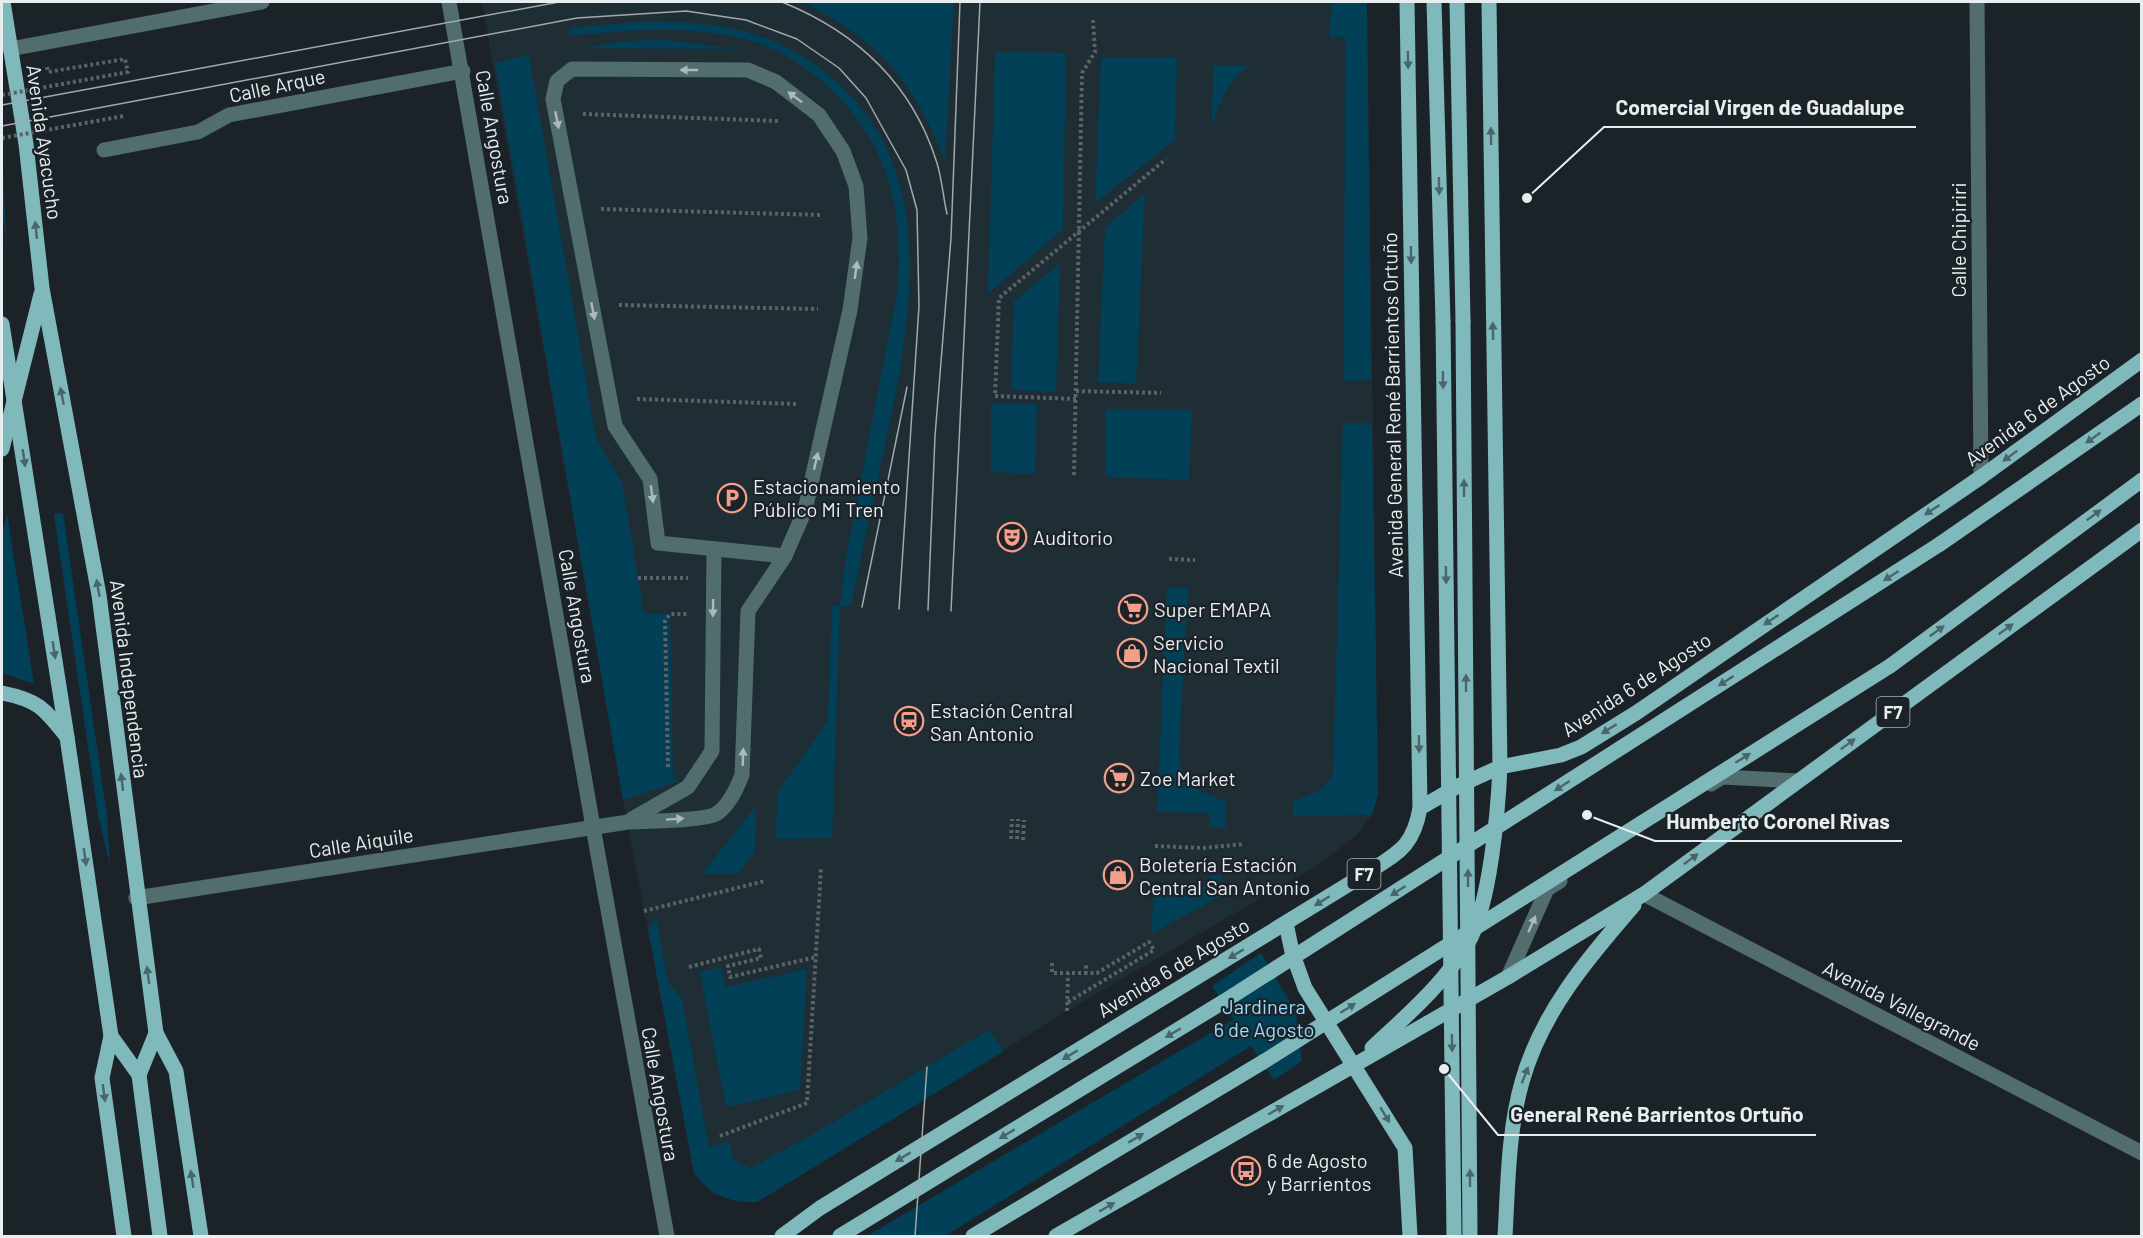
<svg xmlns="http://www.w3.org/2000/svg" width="2143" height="1238" viewBox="0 0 2143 1238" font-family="Barlow,sans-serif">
<rect width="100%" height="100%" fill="#1c2328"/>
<path fill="#1f2d35" d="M482,2H1367L1378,794L1372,815L1357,835L1316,866L1067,1011L757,1202H741L714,1194L694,1173L624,806Z"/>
<g fill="#014057">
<path d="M802,2H954L945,160C912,79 881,42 802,2Z"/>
<path d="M1332,2H1367L1371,380L1344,381L1345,37H1329Z"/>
<path d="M647,21C725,22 781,31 840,85C941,179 910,327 885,446C873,499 862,553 851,606L840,607L832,838L776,839L777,793L828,721L832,606H840L846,556L898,289C899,259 899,228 893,198C879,127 817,60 748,40C691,24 628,30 570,36L569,28Z"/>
<path d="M663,40L737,49L583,48L623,41Z"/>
<path d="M995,52L1066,53L1063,229L988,294Z"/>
<path d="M529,55L596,438L622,483L644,614H670L673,778L680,781L623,800L495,63Z"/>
<path d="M1101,58H1177L1175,140L1095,203Z"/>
<path d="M1213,65L1250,66C1226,81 1221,101 1212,127Z"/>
<path d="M2,154L7,248L2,207Z"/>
<path d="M1145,193L1136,384L1098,382L1105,228Z"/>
<path d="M1060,263L1056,392L1011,390L1014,301Z"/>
<path d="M991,403L1037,404L1035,474L991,472Z"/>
<path d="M1105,409H1192L1189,480L1105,477Z"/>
<path d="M1343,423H1372L1378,794L1372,815L1293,816V802L1322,789L1333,774Z"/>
<path d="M63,513L107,816L110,865L98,815L54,514Z"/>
<path d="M7,514L34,684L2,673V534Z"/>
<path d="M1167,587L1188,588L1179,749C1180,784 1195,790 1225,801L1226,828L1209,827V813L1157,812Z"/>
<path d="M756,806L755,852L738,874H702Z"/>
<path d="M1210,874L1221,876L1219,897L1151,934L1154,885L1208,886Z"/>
<path d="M656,917L668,982L682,999L709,1147L729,1141L734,1160L751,1168L815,1133L989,1030L1004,1051L757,1202C729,1203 711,1195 694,1173L648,928Z"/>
<path d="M1261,953L1296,1012L1302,1061L1274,1080L1251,1046L945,1236H867L1234,1019L1212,986Z"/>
<path d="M721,967L726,987L807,969L800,1090L726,1107L700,972Z"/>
</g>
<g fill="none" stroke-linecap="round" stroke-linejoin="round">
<g stroke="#5c6266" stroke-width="4" stroke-dasharray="3 3" stroke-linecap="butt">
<path d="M47,67L48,72L125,59L128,72L117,74"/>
<path d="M583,114L778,121"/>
<path d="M601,209L822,215"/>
<path d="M619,305L818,309"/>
<path d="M1076,391L1161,393"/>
<path d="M637,399L798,404"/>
<path d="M1076,399L995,396L999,298L1166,159"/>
<path d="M1074,475L1082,73L1095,52L1093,20"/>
<path d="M1169,559L1195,560"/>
<path d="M638,578H688"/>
<path d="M668,767L665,621L670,614H688"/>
<path d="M1011,839L1012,819"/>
<path d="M1017,839L1018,819"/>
<path d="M1023,840L1024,820"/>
<path d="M1155,846L1203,848L1244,844"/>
<path d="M644,911L765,881"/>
<path d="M1052,963V973H1086"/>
<path d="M689,967L759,949L761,958L728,966L730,977L816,957"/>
<path d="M1068,1002L1154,950L1149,942L1097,973H1086V964"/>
<path d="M1067,1011L1068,973"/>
<path d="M720,1136L807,1103L821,868"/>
</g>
<g stroke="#526d6e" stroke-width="15">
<path d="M449,2L593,827L667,1236"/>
<path d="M1977,2L1981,477"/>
<path d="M10,49L262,2"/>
<path d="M104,150L198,132L229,115L463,71"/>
<path d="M1711,784L1722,777L1798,781"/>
<path d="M632,819L688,787L712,751L714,549"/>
<path d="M1644,894L2142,1153"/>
<path d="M136,898L628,822C646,821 703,821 716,814C729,806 737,788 742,775L748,611L785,556L805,510L850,310L860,238L856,186L843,151L819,115L776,82L748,70L572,69L557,81L553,99L615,426L650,479L658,543L785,556"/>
<path d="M1508,977L1547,889L1560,881"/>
</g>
<g stroke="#80b9bb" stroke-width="15">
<path d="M3,2L26,144L42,288L99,595L156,1033L139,1075"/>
<path d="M1434,2L1443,321"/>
<path d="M1457,2L1463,321"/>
<path d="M2,324L67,737L111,1036L139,1075L160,1236"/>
<path d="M2,449L41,294"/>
<path d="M1940,544L2142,404"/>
<path d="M1890,666L2142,480"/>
<path d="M2,693C38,700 44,708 67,737"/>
<path d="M1420,808L1458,786L1500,767L1561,755L1581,747L1636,713L1981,477L2142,360"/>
<path d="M1286,923L1292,952L1305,988L1405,1148L1410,1236"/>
<path d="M156,1033L176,1071L201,1236"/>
<path d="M111,1036L102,1078L124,1236"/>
<path d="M1372,1048C1406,1016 1444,984 1468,943C1490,905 1498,812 1500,767L1489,2"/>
<path d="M782,1236L820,1208L1367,873C1399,852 1413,847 1420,808L1407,2"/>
<path d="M840,1236L1223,1002"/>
<path d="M973,1236L1263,1062"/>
<path d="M1056,1236L1508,977L1644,894L2142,530"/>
<path d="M1505,1236C1508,1185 1508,1131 1522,1082C1541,1013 1588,958 1634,905"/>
</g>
<g stroke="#a3a8ac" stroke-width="1.5">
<path d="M782,2C856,32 911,83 936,160C942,177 943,197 947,214"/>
<path d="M2,105L559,2"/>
<path d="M2,126L577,18L686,11L746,20L797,39L839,68L866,98L906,170L917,210L919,306L899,609"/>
<path d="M862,607L907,387"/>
<path d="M928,610L935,436L951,238L960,2"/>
<path d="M951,611L980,2"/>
<path d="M915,1236L927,1067"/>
</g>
<g stroke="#5c6266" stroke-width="4" stroke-dasharray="3 3" stroke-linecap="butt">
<path d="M2,95L117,74"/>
<path d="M2,138L124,116"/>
</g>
<g stroke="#80b9bb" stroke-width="15">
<path d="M1443,321L1454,1236"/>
<path d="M1463,321L1470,1236"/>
<path d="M1223,1002L1940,544"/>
<path d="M1263,1062L1890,666"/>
</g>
</g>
<defs><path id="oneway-solid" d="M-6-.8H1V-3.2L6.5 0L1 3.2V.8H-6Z" transform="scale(1.5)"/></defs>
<g fill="#49666a">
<use href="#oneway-solid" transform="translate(1408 60) rotate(89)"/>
<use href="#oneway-solid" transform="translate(1491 136) rotate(-91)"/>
<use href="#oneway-solid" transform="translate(1439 186) rotate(89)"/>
<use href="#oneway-solid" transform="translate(36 230) rotate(-96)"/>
<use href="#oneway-solid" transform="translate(1411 255) rotate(89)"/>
<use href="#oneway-solid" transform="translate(1493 331) rotate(-91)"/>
<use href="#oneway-solid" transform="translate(1443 380) rotate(89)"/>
<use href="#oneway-solid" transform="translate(62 396) rotate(-101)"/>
<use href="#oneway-solid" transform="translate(2093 438) rotate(145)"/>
<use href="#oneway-solid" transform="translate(2010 456) rotate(144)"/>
<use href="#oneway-solid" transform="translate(24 458) rotate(81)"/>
<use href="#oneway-solid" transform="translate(1464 488) rotate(-90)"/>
<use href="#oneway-solid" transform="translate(1932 510) rotate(146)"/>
<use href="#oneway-solid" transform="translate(2094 515) rotate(-36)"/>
<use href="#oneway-solid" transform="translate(1446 575) rotate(89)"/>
<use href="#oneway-solid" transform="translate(1891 576) rotate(147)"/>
<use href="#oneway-solid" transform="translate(98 588) rotate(-100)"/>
<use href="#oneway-solid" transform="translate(1771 620) rotate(146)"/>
<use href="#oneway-solid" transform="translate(2006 629) rotate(-36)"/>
<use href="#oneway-solid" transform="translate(1937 631) rotate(-36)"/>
<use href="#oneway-solid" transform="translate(54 650) rotate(81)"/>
<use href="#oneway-solid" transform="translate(1726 681) rotate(147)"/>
<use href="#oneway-solid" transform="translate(1466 683) rotate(-90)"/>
<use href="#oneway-solid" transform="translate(1609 729) rotate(148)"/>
<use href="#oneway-solid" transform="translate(1419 744) rotate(89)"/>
<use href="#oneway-solid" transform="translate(1848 744) rotate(-36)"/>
<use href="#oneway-solid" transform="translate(1743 758) rotate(-32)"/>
<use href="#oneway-solid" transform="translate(122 782) rotate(-97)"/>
<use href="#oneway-solid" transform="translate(1562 786) rotate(147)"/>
<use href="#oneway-solid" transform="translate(85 857) rotate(82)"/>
<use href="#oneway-solid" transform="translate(1691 859) rotate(-36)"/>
<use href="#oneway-solid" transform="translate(1468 878) rotate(-90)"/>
<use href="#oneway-solid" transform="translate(1398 891) rotate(147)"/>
<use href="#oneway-solid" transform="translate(1322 901) rotate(148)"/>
<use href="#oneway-solid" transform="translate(1236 954) rotate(149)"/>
<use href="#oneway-solid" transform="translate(148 975) rotate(-98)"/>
<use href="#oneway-solid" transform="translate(1348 1008) rotate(-32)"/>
<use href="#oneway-solid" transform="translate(1173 1033) rotate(149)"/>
<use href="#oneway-solid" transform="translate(1452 1043) rotate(89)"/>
<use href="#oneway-solid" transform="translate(1070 1055) rotate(149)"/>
<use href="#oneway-solid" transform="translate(1525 1075) rotate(-69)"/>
<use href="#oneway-solid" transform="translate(104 1093) rotate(82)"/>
<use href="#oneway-solid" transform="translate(1276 1110) rotate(-30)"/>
<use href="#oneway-solid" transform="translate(1385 1115) rotate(59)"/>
<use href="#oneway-solid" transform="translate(1007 1134) rotate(149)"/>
<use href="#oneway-solid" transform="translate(1136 1138) rotate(-31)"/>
<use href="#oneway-solid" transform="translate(903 1157) rotate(149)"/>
<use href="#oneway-solid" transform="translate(1470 1178) rotate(-90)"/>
<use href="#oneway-solid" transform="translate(192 1179) rotate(-99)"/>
<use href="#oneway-solid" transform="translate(1107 1207) rotate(-30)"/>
</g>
<g fill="#acbabc">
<use href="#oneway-solid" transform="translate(689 70) rotate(-180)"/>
<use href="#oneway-solid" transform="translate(795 97) rotate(-143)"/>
<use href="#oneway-solid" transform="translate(557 120) rotate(79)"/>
<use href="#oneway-solid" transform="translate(856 270) rotate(-82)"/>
<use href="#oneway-solid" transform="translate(593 311) rotate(79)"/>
<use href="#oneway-solid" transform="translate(816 461) rotate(-77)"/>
<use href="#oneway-solid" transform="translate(652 494) rotate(82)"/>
<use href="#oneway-solid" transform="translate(713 608) rotate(91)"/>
<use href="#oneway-solid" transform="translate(743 757) rotate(-88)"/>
<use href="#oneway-solid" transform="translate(675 819) rotate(-4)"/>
<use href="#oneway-solid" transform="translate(1532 924) rotate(-66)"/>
</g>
<defs>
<g id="parking-ring" transform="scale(1.5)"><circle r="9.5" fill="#1c2328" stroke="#f49e8a" stroke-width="1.5"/><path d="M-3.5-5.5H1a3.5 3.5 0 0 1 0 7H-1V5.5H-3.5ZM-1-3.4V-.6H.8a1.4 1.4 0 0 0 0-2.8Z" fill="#f49e8a"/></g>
<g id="theatre-ring" transform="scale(1.5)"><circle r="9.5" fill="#1c2328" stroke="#f49e8a" stroke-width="1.5"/><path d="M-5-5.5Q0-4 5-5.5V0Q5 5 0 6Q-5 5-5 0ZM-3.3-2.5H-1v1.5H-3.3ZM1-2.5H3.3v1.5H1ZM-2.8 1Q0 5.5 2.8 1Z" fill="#f49e8a"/></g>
<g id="supermarket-ring" transform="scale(1.5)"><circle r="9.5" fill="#1c2328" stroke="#f49e8a" stroke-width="1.5"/><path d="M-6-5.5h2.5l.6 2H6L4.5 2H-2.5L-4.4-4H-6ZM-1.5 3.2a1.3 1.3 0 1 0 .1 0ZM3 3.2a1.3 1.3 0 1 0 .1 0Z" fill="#f49e8a"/></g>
<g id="shop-ring" transform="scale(1.5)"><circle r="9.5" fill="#1c2328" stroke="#f49e8a" stroke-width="1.5"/><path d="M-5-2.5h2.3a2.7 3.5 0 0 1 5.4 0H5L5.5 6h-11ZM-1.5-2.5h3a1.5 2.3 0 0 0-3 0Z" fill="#f49e8a"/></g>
<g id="station-ring" transform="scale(1.5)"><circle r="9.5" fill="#1c2328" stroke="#f49e8a" stroke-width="1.5"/><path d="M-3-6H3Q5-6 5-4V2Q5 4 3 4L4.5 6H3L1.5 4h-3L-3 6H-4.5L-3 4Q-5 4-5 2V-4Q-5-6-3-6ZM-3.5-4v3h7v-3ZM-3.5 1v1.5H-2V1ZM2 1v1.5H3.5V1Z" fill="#f49e8a"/></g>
<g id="bus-ring" transform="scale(1.5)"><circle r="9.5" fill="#1c2328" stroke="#f49e8a" stroke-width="1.5"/><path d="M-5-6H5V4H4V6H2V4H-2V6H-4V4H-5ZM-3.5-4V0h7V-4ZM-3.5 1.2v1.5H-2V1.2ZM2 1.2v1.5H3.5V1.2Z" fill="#f49e8a"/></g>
</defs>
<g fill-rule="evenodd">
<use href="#parking-ring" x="732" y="498"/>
<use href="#theatre-ring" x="1012" y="537"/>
<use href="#supermarket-ring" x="1133" y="609"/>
<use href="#shop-ring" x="1132" y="653"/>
<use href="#station-ring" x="909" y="721"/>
<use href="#supermarket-ring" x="1119" y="778"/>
<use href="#shop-ring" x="1118" y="875"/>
<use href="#bus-ring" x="1246" y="1171"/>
</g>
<g text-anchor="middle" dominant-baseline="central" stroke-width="4.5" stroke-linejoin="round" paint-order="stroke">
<g fill="#1c2328" stroke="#abb0b4" stroke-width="1.5">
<rect x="1876.5" y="697" width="33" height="30" rx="4.5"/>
<rect x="1347.5" y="859" width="33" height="30" rx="4.5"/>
</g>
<g font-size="18" font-weight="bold" fill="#e8edf0">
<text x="1893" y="712">F7</text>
<text x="1364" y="874">F7</text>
</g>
<g font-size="20" fill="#e8edf0" stroke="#1c2328">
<text transform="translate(277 85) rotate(-12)">Calle Arque</text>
<text transform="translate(495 137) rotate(80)">Calle Angostura</text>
<text transform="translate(45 142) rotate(82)">Avenida Ayacucho</text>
<text transform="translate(1958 240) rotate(-90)">Calle Chipiriri</text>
<text transform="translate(1392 405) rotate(-91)">Avenida General René Barrientos Ortuño</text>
<text transform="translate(2037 410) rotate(-36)">Avenida 6 de Agosto</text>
<text transform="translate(578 616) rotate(80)">Calle Angostura</text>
<text transform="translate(130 679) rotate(83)">Avenida Independencia</text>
<text transform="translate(1636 684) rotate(-33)">Avenida 6 de Agosto</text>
<text transform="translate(361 842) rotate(-9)">Calle Aiquile</text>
<text transform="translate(1173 967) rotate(-31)">Avenida 6 de Agosto</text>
<text transform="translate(1902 1005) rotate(27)">Avenida Vallegrande</text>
<text transform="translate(661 1094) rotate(80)">Calle Angostura</text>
</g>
<g font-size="20" fill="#e8edf0" stroke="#1c2328" text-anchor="start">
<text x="753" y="486">Estacionamiento<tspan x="753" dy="23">Público Mi Tren</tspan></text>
<text x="1033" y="537">Auditorio</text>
<text x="1154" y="609">Super EMAPA</text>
<text x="1153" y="642">Servicio<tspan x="1153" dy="23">Nacional Textil</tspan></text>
<text x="930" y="710">Estación Central<tspan x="930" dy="23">San Antonio</tspan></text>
<text x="1140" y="778">Zoe Market</text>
<text x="1139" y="864">Boletería Estación<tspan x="1139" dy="23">Central San Antonio</tspan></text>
<text x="1267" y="1160">6 de Agosto<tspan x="1267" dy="23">y Barrientos</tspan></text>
</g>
<g font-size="20" fill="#99dbfc" stroke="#1c2328">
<text x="1264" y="1006">Jardinera<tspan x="1264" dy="23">6 de Agosto</tspan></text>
</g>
</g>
<path fill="none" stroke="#e8edf0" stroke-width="2" d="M1527 198L1604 127H1916M1587 815L1655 841H1902M1444 1069L1498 1135H1816"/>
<g fill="#e8edf0" stroke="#1c2328" stroke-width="2">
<circle cx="1527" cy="198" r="6"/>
<circle cx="1587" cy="815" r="6"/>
<circle cx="1444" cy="1069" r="6"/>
</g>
<g font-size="21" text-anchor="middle" font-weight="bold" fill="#e8edf0" stroke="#1c2328" stroke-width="4.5" stroke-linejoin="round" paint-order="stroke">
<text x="1760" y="115">Comercial Virgen de Guadalupe</text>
<text x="1778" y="829">Humberto Coronel Rivas</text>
<text x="1657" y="1122">General René Barrientos Ortuño</text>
</g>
<rect width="2143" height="1238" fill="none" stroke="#e8edf0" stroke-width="6"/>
</svg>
